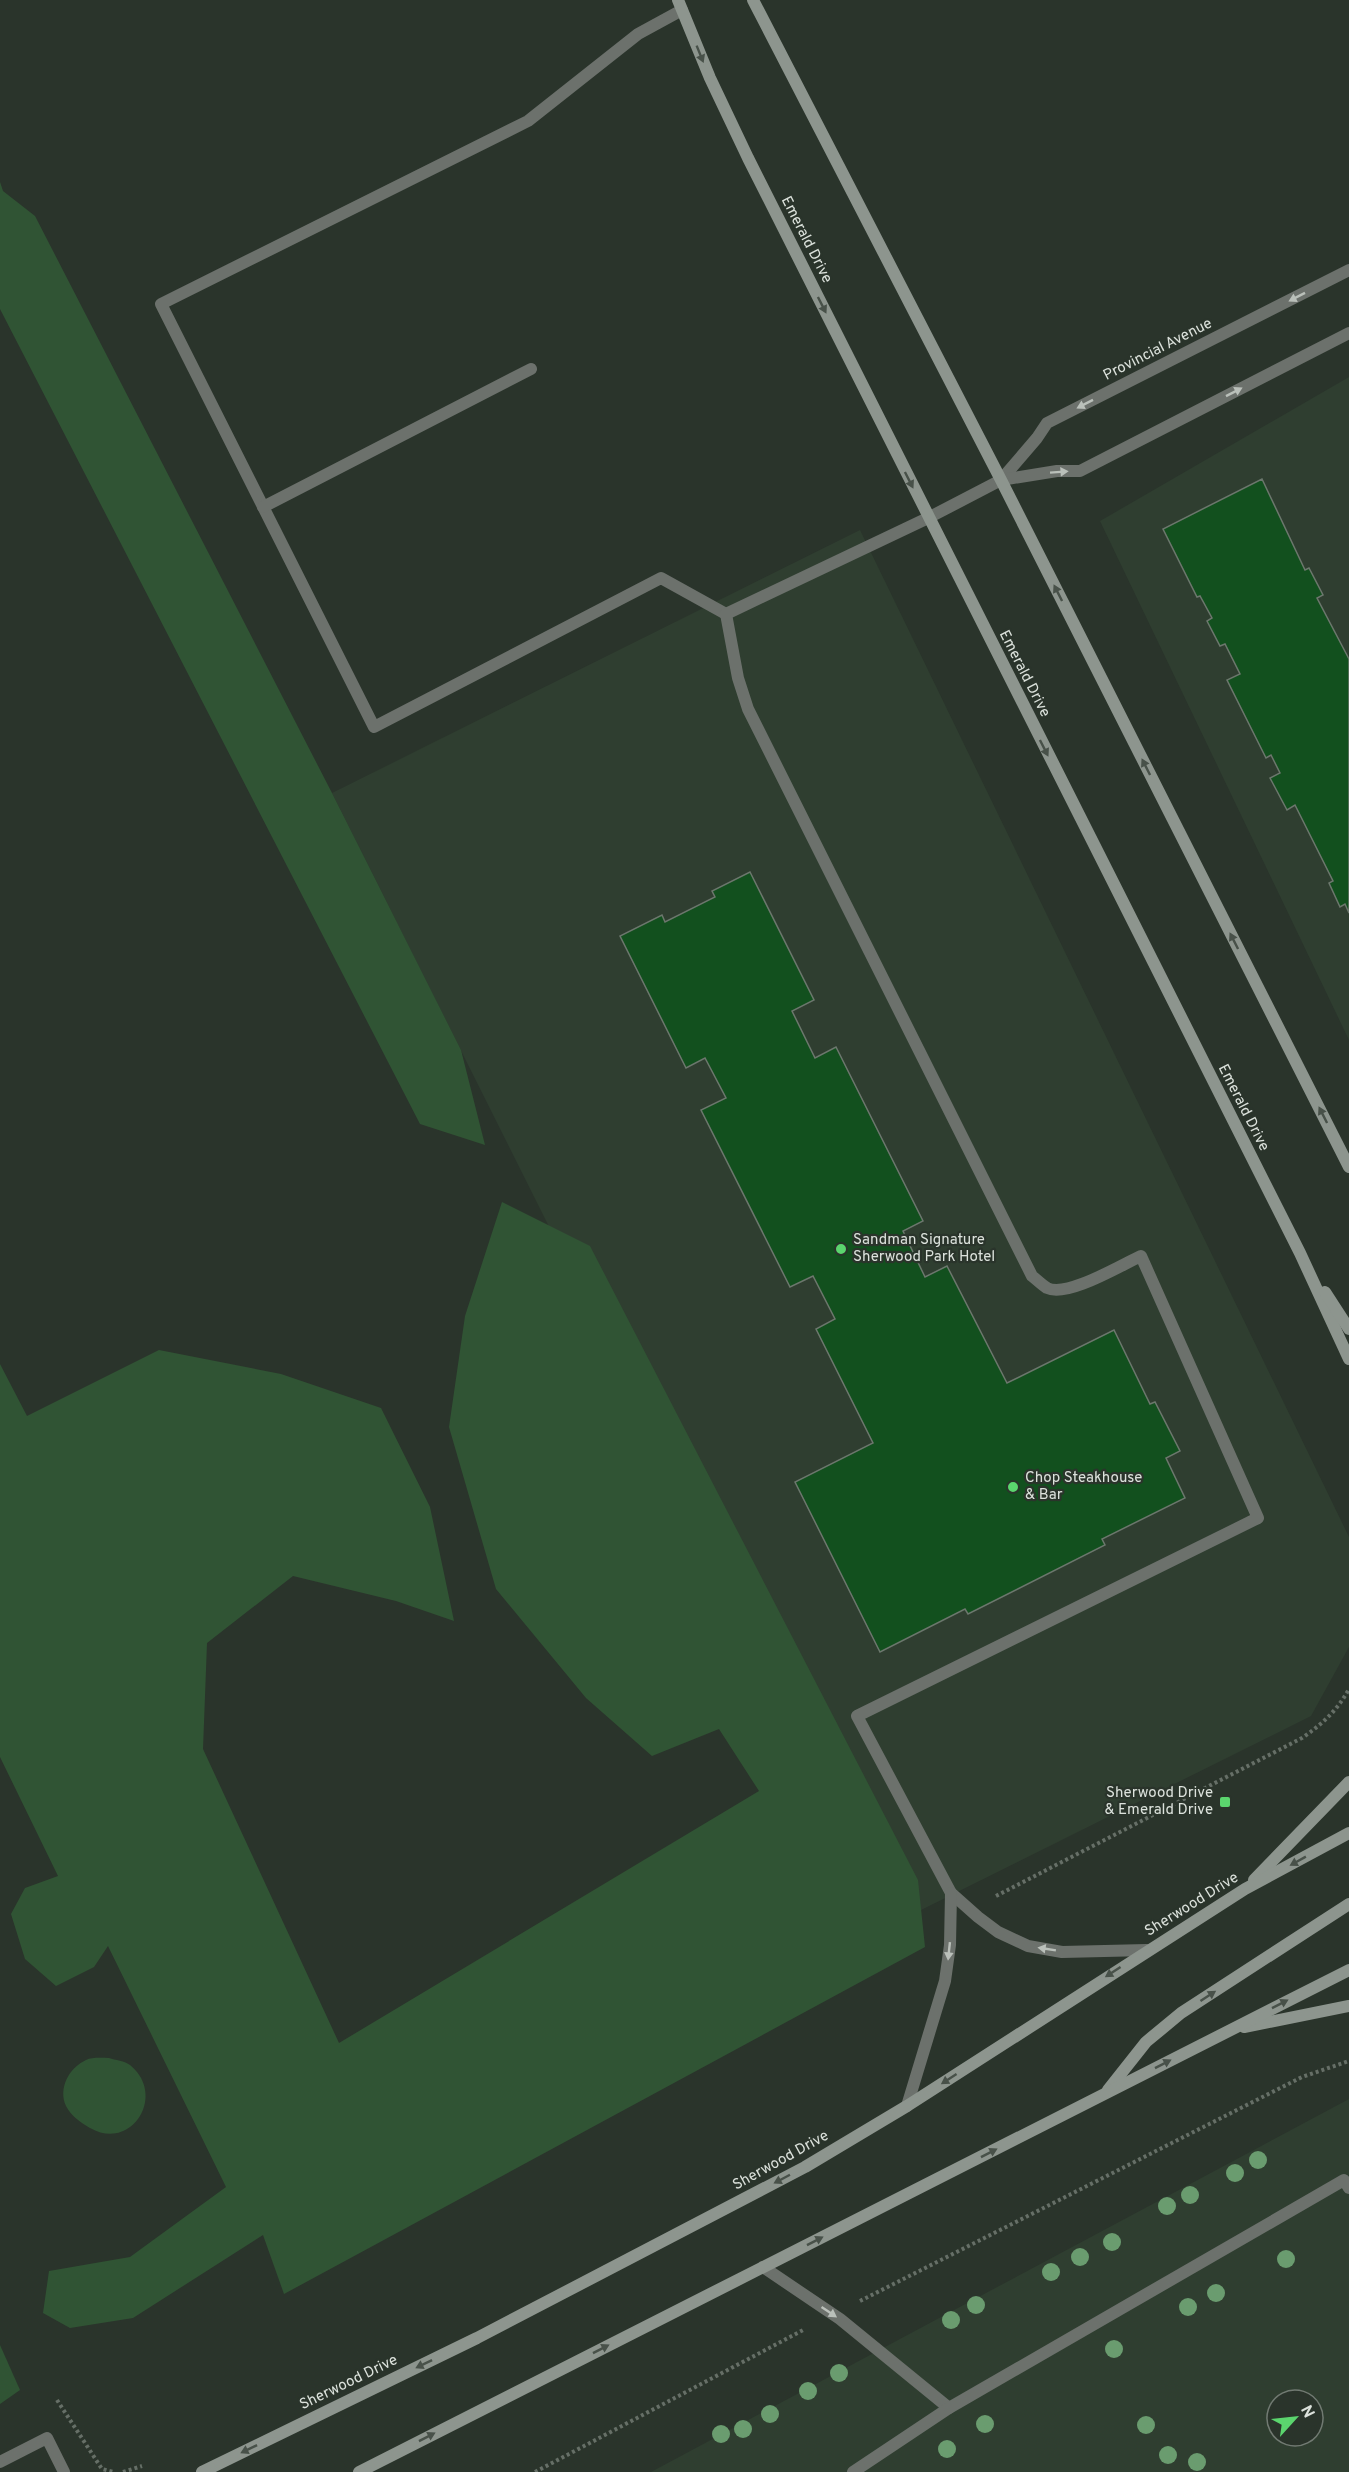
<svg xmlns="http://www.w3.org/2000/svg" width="1349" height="2472" viewBox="0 0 1349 2472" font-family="Overpass,sans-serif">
<rect width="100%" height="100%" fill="#2a342b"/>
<g fill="#2f3e30" fill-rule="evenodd">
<path d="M1349,377V1040L1100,521Z"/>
<path d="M860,530L1349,1537V1647L1311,1716L897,1922L332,793Z"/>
<path d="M1349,2099V2472H651ZM1277,2400H1313V2436H1277Z"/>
</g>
<g fill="#305434">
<path d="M0,182L3,191L35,216L332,793L461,1050L485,1145L420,1124L0,309Z"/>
<path d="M502,1202L590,1246L918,1880L925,1947L284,2294L263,2235L133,2318L70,2328L43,2313L49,2271L130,2257L226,2187L108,1946L94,1967L56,1986L25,1959L11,1914L25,1888L58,1876L0,1757V1364L27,1416L159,1350L281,1374L381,1408L430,1507L454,1621L396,1601L293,1576L207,1643L203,1749L339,2043L759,1791L719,1729L652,1756L586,1698L496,1589L449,1427L465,1316Z"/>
<path d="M109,2058C115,2060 125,2061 130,2065C167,2095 132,2152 90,2128C80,2122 71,2116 66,2106C58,2088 69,2068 86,2060C92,2057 102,2058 109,2058Z"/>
<path d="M0,2345L20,2390L0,2404Z"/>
</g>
<g fill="#12501e" stroke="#6c776d" stroke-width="1.5">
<path d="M1262,479L1305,570L1309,568L1323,595L1317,598L1349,659V913L1345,904L1340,907L1329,883L1333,881L1295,805L1287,810L1270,778L1280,773L1271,755L1266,758L1227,680L1240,674L1225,644L1220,646L1207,621L1212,618L1200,596L1197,597L1163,529Z"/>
<path d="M750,872L814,1000L792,1011L815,1058L836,1047L923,1221L903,1231L925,1277L947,1266L1007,1383L1114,1330L1150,1404L1155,1402L1180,1451L1166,1458L1185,1498L1102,1539L1105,1545L968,1614L965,1609L880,1652L795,1482L873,1443L816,1329L835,1319L813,1276L790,1287L701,1110L726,1098L705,1058L686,1068L620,936L662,915L665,922L715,897L712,891Z"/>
</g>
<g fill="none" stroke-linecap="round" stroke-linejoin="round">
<g stroke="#666f67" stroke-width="4" stroke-dasharray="3 3" stroke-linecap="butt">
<path d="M996,1896L1302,1738C1322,1724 1337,1711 1349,1689"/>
<path d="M860,2301L1302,2077L1349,2061"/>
<path d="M57,2400L102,2469L114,2472"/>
<path d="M123,2472L142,2466"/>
<path d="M535,2472L805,2329"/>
</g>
<g stroke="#6c716c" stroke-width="12">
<path d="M682,10L638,34L528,121L161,304L374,727L661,578L726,614"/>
<path d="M263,507L531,369"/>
<path d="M928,518L726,614L738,678L748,709L1032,1276C1036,1279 1042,1285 1047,1288C1067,1298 1121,1265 1141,1256L1258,1518L857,1716L951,1893L978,1917L998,1932L1028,1946L1062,1952L1147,1950"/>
<path d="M907,2106L945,1981L950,1945L951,1893"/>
<path d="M763,2267L840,2319L949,2408"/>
<path d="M0,2462L47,2438L64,2472"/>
<path d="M853,2472L949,2408L1344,2180L1349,2188"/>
</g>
<g stroke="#6c716c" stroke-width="12">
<path d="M1001,480L1037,438L1047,423L1349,270"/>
<path d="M928,518L1001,480L1057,471H1080L1349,333"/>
</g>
<g stroke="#8d958e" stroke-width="12">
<path d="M678,0L710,78L748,158L1300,1253L1349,1359"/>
<path d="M753,0L1001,480L1349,1167"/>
<path d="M1325,1292L1349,1329"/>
<path d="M1254,1880L1349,1782"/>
<path d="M1244,2027L1349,2006"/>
<path d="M1108,2090L1146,2042L1181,2013L1349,1904"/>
<path d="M202,2472L477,2338L805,2167L907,2106L1245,1889L1349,1833"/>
<path d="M359,2472L1349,1970"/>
</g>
</g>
<g fill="#6a9c6f">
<circle cx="1258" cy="2160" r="9"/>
<circle cx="1235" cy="2173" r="9"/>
<circle cx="1190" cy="2195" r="9"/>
<circle cx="1167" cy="2206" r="9"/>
<circle cx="1112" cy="2242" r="9"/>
<circle cx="1080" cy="2257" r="9"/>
<circle cx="1286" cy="2259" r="9"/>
<circle cx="1051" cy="2272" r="9"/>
<circle cx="1216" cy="2293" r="9"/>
<circle cx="976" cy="2305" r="9"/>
<circle cx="1188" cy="2307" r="9"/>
<circle cx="951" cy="2320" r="9"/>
<circle cx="1114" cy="2349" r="9"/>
<circle cx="839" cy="2373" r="9"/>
<circle cx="808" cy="2391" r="9"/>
<circle cx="770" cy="2414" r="9"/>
<circle cx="985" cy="2424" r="9"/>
<circle cx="1146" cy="2425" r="9"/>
<circle cx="743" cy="2429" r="9"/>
<circle cx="721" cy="2434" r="9"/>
<circle cx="947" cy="2449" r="9"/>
<circle cx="1168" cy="2455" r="9"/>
<circle cx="1197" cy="2462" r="9"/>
</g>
<defs><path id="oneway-solid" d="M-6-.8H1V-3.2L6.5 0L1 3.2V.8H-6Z" transform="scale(1.5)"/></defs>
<g fill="#485149">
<use href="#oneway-solid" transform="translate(700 54) rotate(68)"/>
<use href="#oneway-solid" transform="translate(822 305) rotate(63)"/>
<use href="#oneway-solid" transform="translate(909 480) rotate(63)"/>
<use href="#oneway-solid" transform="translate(1058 593) rotate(-117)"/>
<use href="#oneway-solid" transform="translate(1044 748) rotate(63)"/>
<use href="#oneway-solid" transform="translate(1146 767) rotate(-117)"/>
<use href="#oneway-solid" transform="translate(1234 941) rotate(-117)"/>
<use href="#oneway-solid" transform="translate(1323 1115) rotate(-117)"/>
<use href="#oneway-solid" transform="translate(1298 1861) rotate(151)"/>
<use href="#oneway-solid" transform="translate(1113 1972) rotate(147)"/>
<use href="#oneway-solid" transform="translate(1208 1996) rotate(-33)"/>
<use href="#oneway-solid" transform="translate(1280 2004) rotate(-27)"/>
<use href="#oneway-solid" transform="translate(1163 2064) rotate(-27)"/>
<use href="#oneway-solid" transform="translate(949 2079) rotate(147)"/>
<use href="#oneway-solid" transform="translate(989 2153) rotate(-27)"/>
<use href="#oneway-solid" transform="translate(782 2179) rotate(152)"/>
<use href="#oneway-solid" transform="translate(815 2241) rotate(-27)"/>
<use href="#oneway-solid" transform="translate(601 2349) rotate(-27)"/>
<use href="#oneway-solid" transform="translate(424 2364) rotate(154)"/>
<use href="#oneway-solid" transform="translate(427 2437) rotate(-27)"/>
<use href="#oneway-solid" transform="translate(249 2449) rotate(154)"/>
</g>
<g fill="#bac0ba">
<use href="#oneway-solid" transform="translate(1297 297) rotate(153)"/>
<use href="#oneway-solid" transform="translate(1234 392) rotate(-27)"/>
<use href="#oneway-solid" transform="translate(1085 404) rotate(153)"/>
<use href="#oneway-solid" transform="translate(1059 472) rotate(-4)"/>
<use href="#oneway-solid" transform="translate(1047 1949) rotate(-171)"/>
<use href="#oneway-solid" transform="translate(949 1951) rotate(96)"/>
<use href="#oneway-solid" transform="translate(829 2312) rotate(34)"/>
</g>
<g fill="#5bd56e" stroke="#2a342b" stroke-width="2">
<circle cx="841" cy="1249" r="6"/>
<circle cx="1013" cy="1487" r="6"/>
<rect x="1219" y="1796" width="12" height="12" rx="3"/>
</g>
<g text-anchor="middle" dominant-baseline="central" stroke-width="4.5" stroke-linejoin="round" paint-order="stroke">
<g font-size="15" fill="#dce2dc" stroke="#2a342b">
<text transform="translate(806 240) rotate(63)">Emerald Drive</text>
<text transform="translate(1158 350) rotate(-27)">Provincial Avenue</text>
<text transform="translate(1024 674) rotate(63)">Emerald Drive</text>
<text transform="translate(1243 1108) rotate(63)">Emerald Drive</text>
<text transform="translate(1192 1905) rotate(-32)">Sherwood Drive</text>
<text transform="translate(781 2161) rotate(-29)">Sherwood Drive</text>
<text transform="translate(349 2383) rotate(-26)">Sherwood Drive</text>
</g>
<g font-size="15" fill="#dce2dc" stroke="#2a342b" text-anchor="start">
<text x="853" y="1240">Sandman Signature<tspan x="853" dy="17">Sherwood Park Hotel</tspan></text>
<text x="1025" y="1478">Chop Steakhouse<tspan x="1025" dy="17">&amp; Bar</tspan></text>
<text x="1213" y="1793" text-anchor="end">Sherwood Drive<tspan x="1213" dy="17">&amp; Emerald Drive</tspan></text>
</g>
</g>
<g transform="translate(1295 2418) rotate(63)"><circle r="28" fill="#2a342b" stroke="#717a72" stroke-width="1.5"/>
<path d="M0-4.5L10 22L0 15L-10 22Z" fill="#5bd56e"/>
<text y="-9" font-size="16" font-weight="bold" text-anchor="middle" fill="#dce2dc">N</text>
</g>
</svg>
